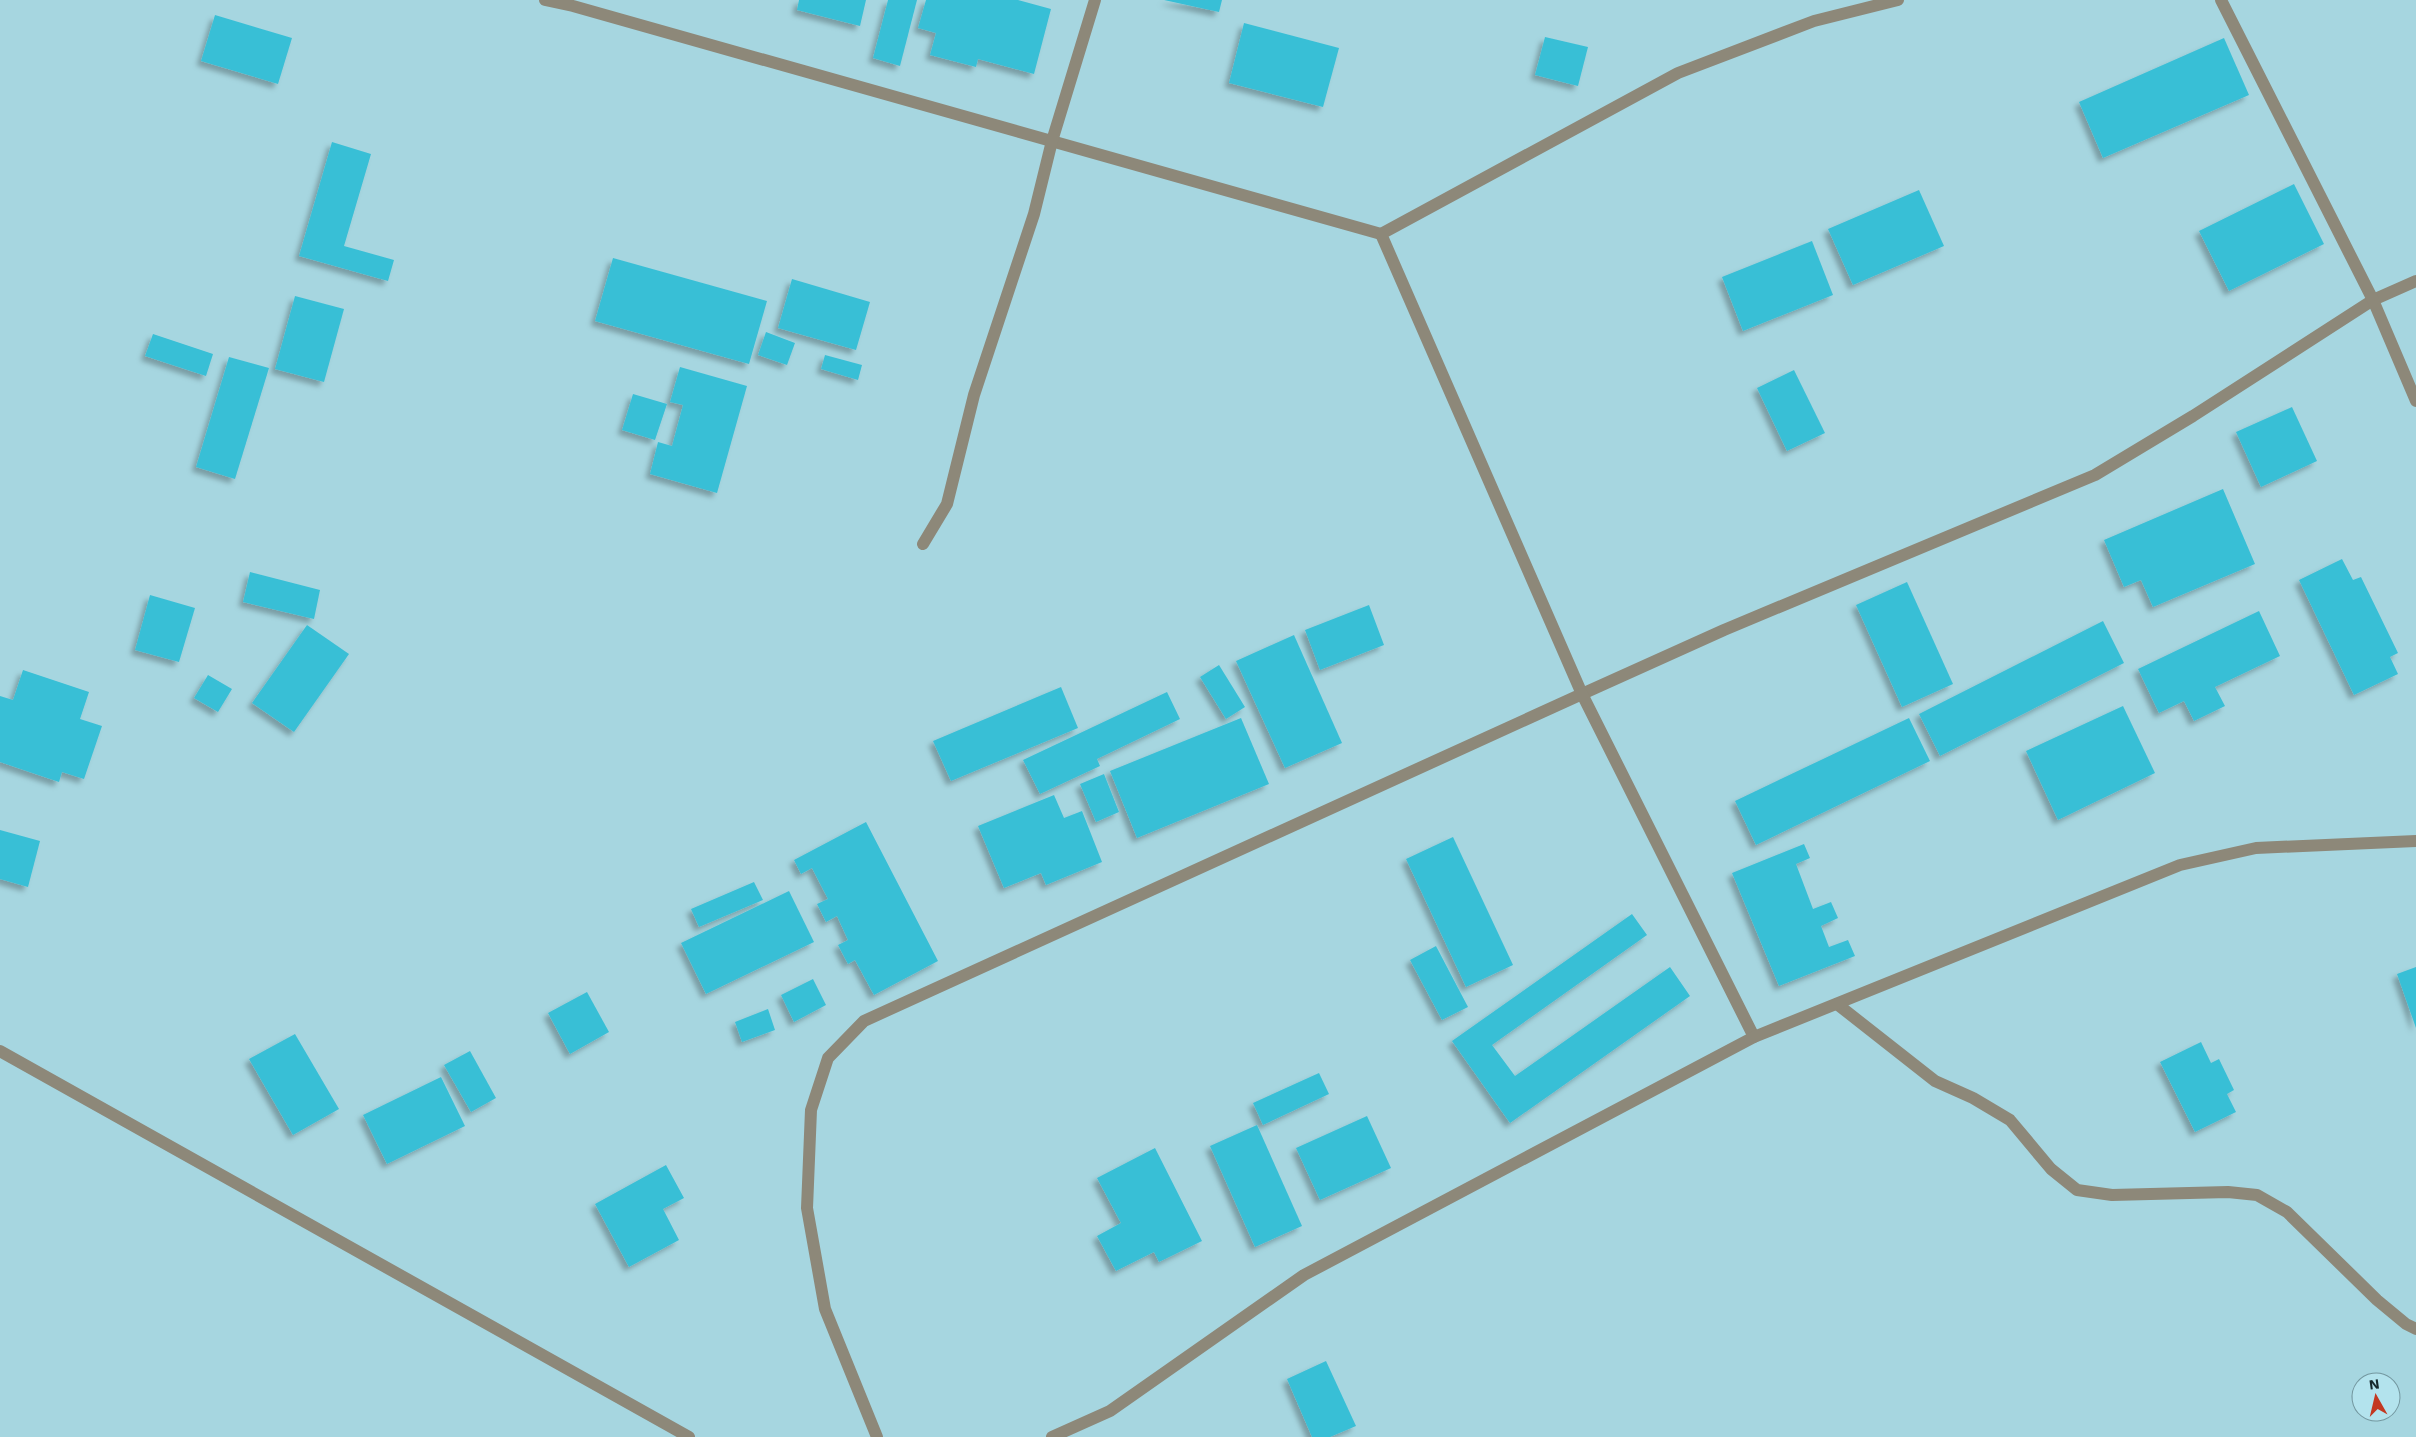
<svg xmlns="http://www.w3.org/2000/svg" width="2416" height="1437" viewBox="0 0 2416 1437" font-family="'Work Sans',sans-serif">
<defs>
<filter id="shadow"><feDropShadow dx="-4.5" dy="4.5" stdDeviation="2.5" flood-color="#0004"/></filter>
</defs>
<rect width="100%" height="100%" fill="#a6d6e0"/>
<g fill="#39bfd6" filter="url(#shadow)">
<path d="M799,0H866L860,26L797,10Z"/>
<path d="M888,0H917L900,66L873,58Z"/>
<path d="M926,0H1018L1051,9L1034,74L978,59L976,67L930,55L936,33L918,28Z"/>
<path d="M1164,0H1222L1219,12Z"/>
<path d="M215,15L292,38L278,84L201,61Z"/>
<path d="M1244,23L1339,48L1323,107L1229,83Z"/>
<path d="M1545,37L1588,47L1578,86L1535,75Z"/>
<path d="M2224,38L2249,95L2103,158L2079,102Z"/>
<path d="M332,142L371,154L344,246L394,260L388,281L299,256Z"/>
<path d="M2294,184L2324,244L2229,291L2199,231Z"/>
<path d="M1919,190L1944,246L1853,285L1828,229Z"/>
<path d="M1812,241L1833,295L1743,331L1722,277Z"/>
<path d="M613,258L767,301L749,364L595,321Z"/>
<path d="M792,279L870,302L856,350L778,328Z"/>
<path d="M295,296L344,309L324,382L275,369Z"/>
<path d="M766,332L795,343L787,365L758,355Z"/>
<path d="M153,334L213,354L206,376L145,356Z"/>
<path d="M825,355L862,365L858,380L821,369Z"/>
<path d="M229,357L269,368L235,479L196,467Z"/>
<path d="M680,367L747,386L717,493L650,474L658,442L672,446L683,405L670,402Z"/>
<path d="M1794,370L1825,433L1787,451L1757,388Z"/>
<path d="M633,394L667,404L655,440L622,430Z"/>
<path d="M2292,407L2317,461L2261,487L2236,432Z"/>
<path d="M2223,489L2255,564L2153,607L2141,580L2124,587L2104,540Z"/>
<path d="M2342,559L2353,580L2361,577L2398,653L2390,657L2398,674L2354,695L2299,580Z"/>
<path d="M250,572L320,590L314,619L243,602Z"/>
<path d="M1907,582L1953,684L1902,707L1856,605Z"/>
<path d="M150,595L195,608L179,662L135,650Z"/>
<path d="M1369,605L1384,645L1320,670L1305,630Z"/>
<path d="M2259,611L2280,656L2215,687L2225,706L2194,721L2184,701L2159,713L2138,669Z"/>
<path d="M2103,621L2124,663L1940,756L1919,714Z"/>
<path d="M307,625L349,654L294,732L252,703Z"/>
<path d="M1294,635L1342,743L1285,768L1236,661Z"/>
<path d="M1219,665L1245,707L1226,719L1200,677Z"/>
<path d="M23,670L89,692L80,719L102,726L84,779L62,772L59,782L0,762V696L13,700Z"/>
<path d="M208,675L232,689L218,712L194,698Z"/>
<path d="M1061,687L1078,728L951,781L933,741Z"/>
<path d="M1167,692L1180,719L1097,759L1100,766L1040,794L1023,760Z"/>
<path d="M2123,706L2155,773L2058,820L2026,751Z"/>
<path d="M1241,718L1269,784L1137,838L1110,771Z"/>
<path d="M1909,718L1930,761L1756,845L1735,801Z"/>
<path d="M1104,774L1119,812L1096,822L1080,784Z"/>
<path d="M1054,795L1064,818L1082,811L1102,862L1046,885L1041,873L1004,888L978,826Z"/>
<path d="M866,822L938,961L874,995L855,960L848,964L838,945L848,940L837,916L826,922L817,904L828,899L812,868L801,874L794,860Z"/>
<path d="M0,830L40,841L28,887L0,879Z"/>
<path d="M1453,837L1513,965L1466,987L1406,859Z"/>
<path d="M1804,844L1810,858L1796,864L1813,909L1831,902L1838,918L1821,926L1829,947L1848,940L1855,956L1779,986L1732,873Z"/>
<path d="M754,882L763,900L699,927L691,909Z"/>
<path d="M789,891L814,942L706,994L681,943Z"/>
<path d="M1632,914L1647,935L1492,1045L1515,1076L1670,967L1690,996L1510,1123L1452,1041Z"/>
<path d="M1436,946L1468,1007L1442,1020L1410,960Z"/>
<path d="M2416,967V1028L2397,974Z"/>
<path d="M813,979L826,1005L794,1022L781,995Z"/>
<path d="M587,992L609,1032L570,1054L548,1013Z"/>
<path d="M768,1009L775,1030L742,1042L735,1022Z"/>
<path d="M295,1034L339,1109L293,1135L249,1059Z"/>
<path d="M2201,1042L2211,1063L2219,1059L2234,1090L2227,1094L2236,1112L2195,1132L2160,1062Z"/>
<path d="M470,1051L496,1098L471,1112L444,1065Z"/>
<path d="M1319,1073L1329,1094L1263,1125L1253,1103Z"/>
<path d="M441,1077L465,1126L387,1164L363,1115Z"/>
<path d="M1367,1116L1391,1168L1320,1200L1296,1148Z"/>
<path d="M1257,1125L1302,1226L1255,1247L1210,1146Z"/>
<path d="M1155,1148L1202,1241L1159,1262L1154,1252L1116,1271L1097,1236L1121,1223L1097,1178Z"/>
<path d="M666,1165L684,1198L663,1209L679,1240L629,1267L595,1204Z"/>
<path d="M1326,1361L1356,1426L1330,1437H1312L1287,1379Z"/>
</g>
<g fill="none" stroke-linecap="round" stroke-linejoin="round">
<g stroke="#8d8879" stroke-width="12">
<path d="M545,0L573,6L1381,234"/>
<path d="M1898,0L1814,21L1678,73L1381,234L1582,694L1724,630L2095,475L2193,416L2373,300L2416,281"/>
<path d="M2221,0L2373,300L2416,401"/>
<path d="M923,544L947,504L974,395L1034,214L1052,141L1095,0"/>
<path d="M1837,1004L1935,1081L1973,1098L2010,1120L2051,1169L2077,1190L2112,1195L2228,1192L2257,1195L2287,1212L2377,1300L2406,1324L2416,1329"/>
<path d="M0,1051L689,1437"/>
<path d="M877,1437L825,1309L807,1208L811,1110L828,1058L864,1021L1582,694L1754,1037"/>
<path d="M1052,1437L1110,1411L1304,1275L1754,1037L2180,865L2256,848L2416,841"/>
</g>
</g>
<g transform="translate(2376 1397) rotate(352)"><circle r="24" fill="#b3e3ed" stroke="#7498a0"/>
<path d="M0-4L9 19L0 12L-9 19Z" fill="#c33821"/>
<text y="-8" font-size="14" font-weight="bold" text-anchor="middle" fill="#15282c">N</text>
</g>
</svg>
